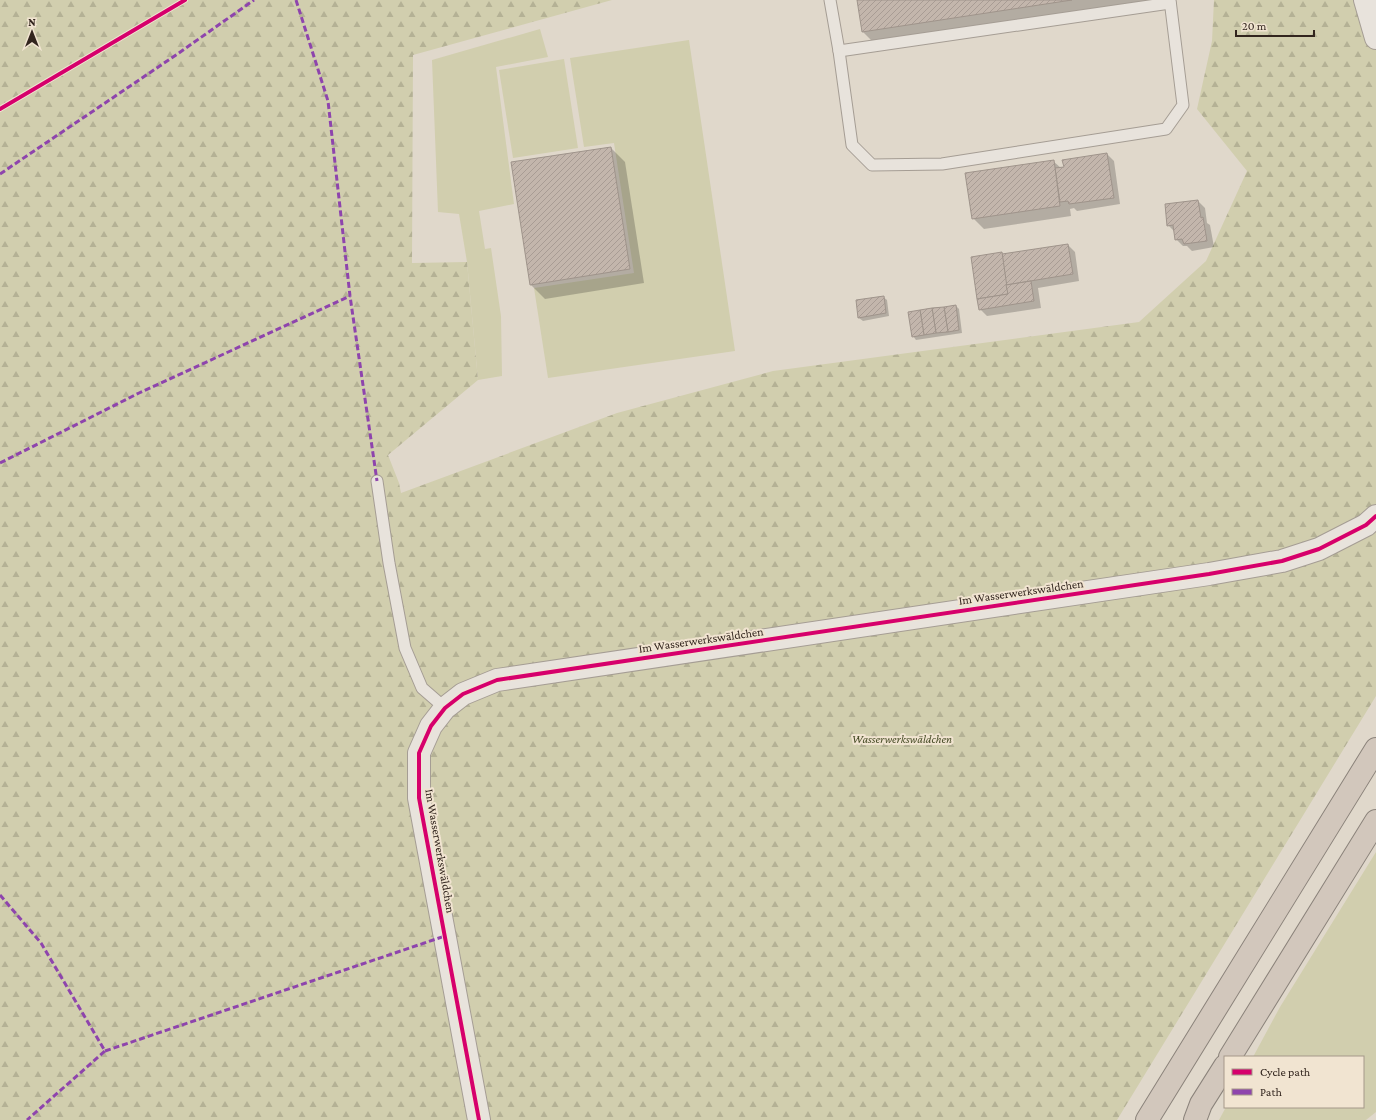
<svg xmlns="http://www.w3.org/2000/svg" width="1376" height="1120" viewBox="0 0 1376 1120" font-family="'Crimson Pro',serif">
<defs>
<pattern id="forest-firs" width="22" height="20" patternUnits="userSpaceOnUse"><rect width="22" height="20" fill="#d1ceae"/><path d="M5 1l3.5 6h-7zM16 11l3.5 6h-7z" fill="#b4b195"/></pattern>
<pattern id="building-hatch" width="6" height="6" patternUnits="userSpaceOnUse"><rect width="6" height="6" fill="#c3b6ac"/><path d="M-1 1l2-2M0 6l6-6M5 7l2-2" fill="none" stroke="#a89c94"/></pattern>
</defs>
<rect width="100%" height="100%" fill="#e0d8cb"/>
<g fill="#d1ceae">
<path d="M540,29L548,57L496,67L514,204L479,211L485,249L491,248L501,316L502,376L478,380L467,262L459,214L438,212L432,60Z"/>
<path d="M689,40L735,351L548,378L534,288L634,273L614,143L584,147L570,58Z"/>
<path d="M564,59L578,148L513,158L499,70Z"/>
<path d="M1376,852V1112L1366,1120H1219L1226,1107H1363V1057H1253L1280,1007Z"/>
</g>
<path fill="url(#forest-firs)" d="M0,0H612L413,55L412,263L467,262L478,380L388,455L399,483L401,493L617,413L773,371L1139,322L1206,261L1247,171L1197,109L1212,41L1214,0H1376V696L1117,1120H0Z"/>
<g fill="#0003">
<path d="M858,0H1149V4L877,46L863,32Z"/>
<path d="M611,148L625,162L644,283L545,299L531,285Z"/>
<path d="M1107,154L1114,161L1120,204L1077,211L1074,208L1070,209L1071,216L984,229L973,218L1053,161L1061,168Z"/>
<path d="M1198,201L1205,208L1207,223L1210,225L1214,247L1192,251L1187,246H1183L1176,239L1175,232L1168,225Z"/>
<path d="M1068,245L1075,252L1079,281L1038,288L1041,308L987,316L980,309L1003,255Z"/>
<path d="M883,297L887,300L889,316L863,321L859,318Z"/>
<path d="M956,306L959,309L962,333L916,340L913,336Z"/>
</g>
<g fill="url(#building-hatch)" stroke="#9f948b">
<path d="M857,0H1072L862,32Z"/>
<path d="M611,147L630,269L530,285L511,162Z"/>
<path d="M1107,153L1114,198L1069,204L1068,201L1060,202L1055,168L1064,167L1062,160Z"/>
<path d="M1054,160L1060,206L972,219L965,173Z"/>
<path d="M1198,200L1201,218L1203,217L1207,241L1184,244L1182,239L1175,240L1173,225L1167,226L1165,204Z"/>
<path d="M1068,244L1073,274L1006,285L1002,254Z"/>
<path d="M1002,252L1008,294L977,299L971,257Z"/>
<path d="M1031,281L1034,301L979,310L977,299L1008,294L1006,285Z"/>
<path d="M884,296L886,313L858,318L856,300Z"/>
<path d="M956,305L959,330L948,332L944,307Z"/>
<path d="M944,307L948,332L936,333L932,308Z"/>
<path d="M932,308L936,333L924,335L920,310Z"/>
<path d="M920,310L924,335L912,337L908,312Z"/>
</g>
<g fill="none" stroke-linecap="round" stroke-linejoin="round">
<g stroke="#a59d94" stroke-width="13">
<g id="service">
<path d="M830,0L839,51L852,145L872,165L942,164L1166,129L1183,105L1170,0"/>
<path d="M839,51L1170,3"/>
<path d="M377,481L389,563L405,648L422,688L445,708"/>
</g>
</g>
<g stroke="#a59d94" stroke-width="24">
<g id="tertiary">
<path d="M1365,0L1376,38"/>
<path d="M479,1120L419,798V753L431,726L445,708L463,694L497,680L1209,574L1282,561L1319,549L1366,525L1376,516"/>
</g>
</g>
<g stroke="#8b837b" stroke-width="24">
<g id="motorway">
<path d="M1230,1057L1376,821"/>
<path d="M1147,1120L1376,749"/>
<path d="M1195,1120L1201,1104L1225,1066"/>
</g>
</g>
<use href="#service" stroke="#e8e3dc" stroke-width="11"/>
<use href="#tertiary" stroke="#e8e3dc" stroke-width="22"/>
<use href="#motorway" stroke="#d2c7bc" stroke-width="22"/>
<g stroke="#8e44ad" stroke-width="3" stroke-dasharray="6 3" stroke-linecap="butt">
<path d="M296,0L328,101L350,296L377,481"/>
<path d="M0,174L176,55L254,0"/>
<path d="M0,463L139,393L350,296"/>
<path d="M0,895L41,943L105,1051L27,1120"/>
<path d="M105,1051L445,936"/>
</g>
<g stroke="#f1e4d1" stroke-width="6">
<g id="cycleway">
<path d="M0,109L185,0"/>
<path d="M479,1120L419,798V753L431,726L445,708L463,694L497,680L1209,574L1282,561L1319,549L1366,525L1376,516"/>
</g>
</g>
<use href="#cycleway" stroke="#d6006c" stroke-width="4"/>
</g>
<g text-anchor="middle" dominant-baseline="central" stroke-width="4" stroke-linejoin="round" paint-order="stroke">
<g font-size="12" fill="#32251e" stroke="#f1e4d1">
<text transform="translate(1021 592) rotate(-8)">Im Wasserwerkswäldchen</text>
<text transform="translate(701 640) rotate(-8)">Im Wasserwerkswäldchen</text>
<text transform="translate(440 851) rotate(80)">Im Wasserwerkswäldchen</text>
</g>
<g font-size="12" font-style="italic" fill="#474c26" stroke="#f1e4d1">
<text x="902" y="739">Wasserwerkswäldchen</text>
</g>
</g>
<rect x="1224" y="1056" width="140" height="52" fill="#f1e4d1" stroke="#a59889"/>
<rect x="1232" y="1069" width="20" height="6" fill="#d6006c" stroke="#a59889"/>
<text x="1260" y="1076" font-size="12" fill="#32251e">Cycle path</text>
<rect x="1232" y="1089" width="20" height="6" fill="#8e44ad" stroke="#a59889"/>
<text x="1260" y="1096" font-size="12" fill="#32251e">Path</text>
<g transform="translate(32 32)" stroke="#f1e4d1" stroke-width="3" paint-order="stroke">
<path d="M0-3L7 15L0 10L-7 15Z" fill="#32251e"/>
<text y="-6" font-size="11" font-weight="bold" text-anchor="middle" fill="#32251e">N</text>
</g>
<path d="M1236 30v6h78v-6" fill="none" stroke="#32251e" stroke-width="2"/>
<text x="1242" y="30" font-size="12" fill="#32251e" stroke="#f1e4d1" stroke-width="3" paint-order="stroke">20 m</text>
</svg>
